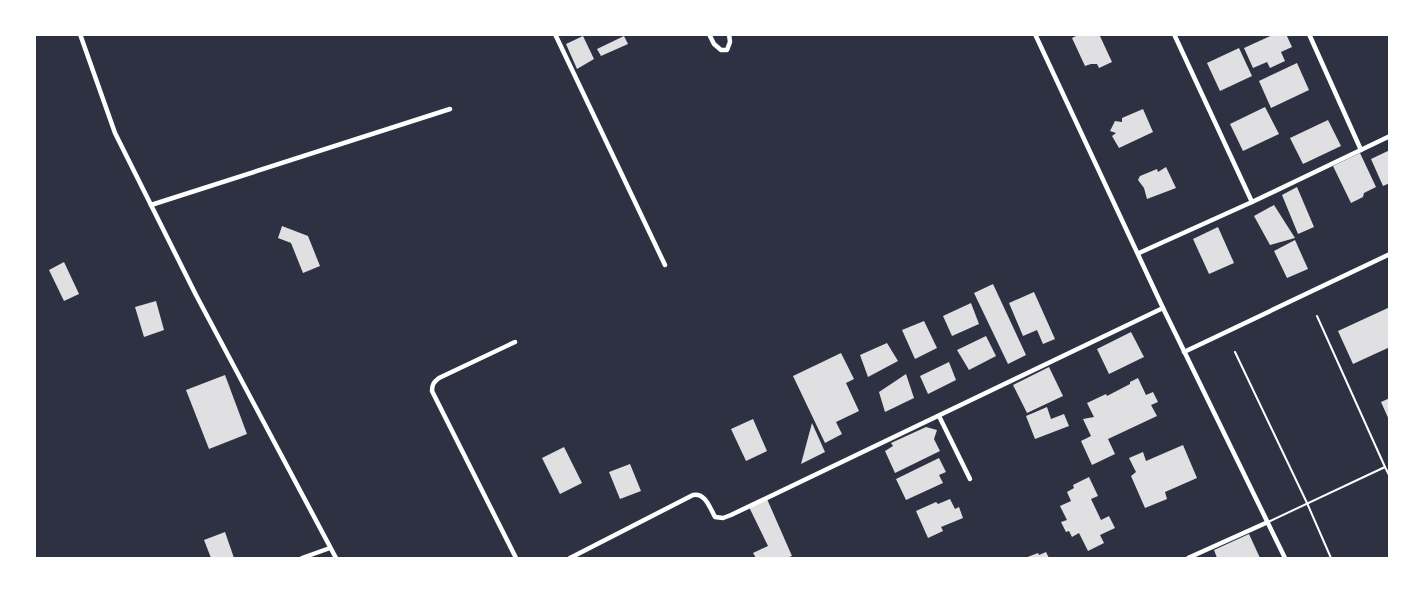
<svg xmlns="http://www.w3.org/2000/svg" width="1424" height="593" viewBox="0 0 1424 593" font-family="'Libre Baskerville',serif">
<rect width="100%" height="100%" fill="#2d3142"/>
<g fill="#e0e0e3">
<path d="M1080,34H1099L1112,62L1099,68L1097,64H1091L1085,66L1072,38Z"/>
<path d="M1275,34H1286L1292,47L1281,52L1285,61L1270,68L1267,62L1253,68L1244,48Z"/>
<path d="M583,36L594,59L577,69L566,44Z"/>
<path d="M624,36L628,44L601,56L597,49Z"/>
<path d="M1239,48L1252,76L1220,91L1207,63Z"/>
<path d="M1297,63L1309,90L1271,108L1259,81Z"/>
<path d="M1265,107L1279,134L1243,151L1230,124Z"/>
<path d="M1143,109L1153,132L1119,148L1112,136L1116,133L1110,131L1115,121L1122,122V118Z"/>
<path d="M1328,120L1341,146L1303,164L1290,138Z"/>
<path d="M1390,150V183L1383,186L1371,159Z"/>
<path d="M1360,153L1376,187L1364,193L1363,197L1351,203L1333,166Z"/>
<path d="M1166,167L1176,188L1147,199L1144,188L1138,180L1140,176L1157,169L1158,172Z"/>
<path d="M1297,187L1314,227L1298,234L1282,195Z"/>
<path d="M1274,205L1295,238L1270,245L1254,216Z"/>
<path d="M282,226L308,236L320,266L303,273L291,243L278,238Z"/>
<path d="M1218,227L1234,263L1209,274L1193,239Z"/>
<path d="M1295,240L1308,269L1287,278L1274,251Z"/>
<path d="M64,262L79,294L64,301L49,270Z"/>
<path d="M993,284L1026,355L1008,364L974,293Z"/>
<path d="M1034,292L1055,339L1043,344L1037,330L1023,336L1009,303Z"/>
<path d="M156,301L164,330L144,337L135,307Z"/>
<path d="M971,303L979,324L952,336L943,316Z"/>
<path d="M1390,307V347L1353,364L1338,331Z"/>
<path d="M924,321L937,348L915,359L902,330Z"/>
<path d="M1131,332L1144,357L1109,374L1097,349Z"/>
<path d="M986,336L996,356L969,370L957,350Z"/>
<path d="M887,343L898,361L868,377L860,355Z"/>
<path d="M841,353L854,379L846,383L859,411L836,422L842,434L825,443L793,376Z"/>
<path d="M949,362L956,380L928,394L920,376Z"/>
<path d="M1049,367L1063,396L1027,413L1013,385Z"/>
<path d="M906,374L914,398L885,412L879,392Z"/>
<path d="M225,375L247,434L209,449L186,390Z"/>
<path d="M1138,378L1146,395L1153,392L1158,402L1151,405L1157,416L1108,439L1115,454L1092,465L1081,441L1091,436L1083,419L1094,417L1087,403L1106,394L1107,396L1130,384V382Z"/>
<path d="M1390,398V422L1381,402Z"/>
<path d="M1047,407L1051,419L1064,414L1069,426L1035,439L1026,416Z"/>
<path d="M753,419L767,451L746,461L731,429Z"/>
<path d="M812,423L825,452L801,464Z"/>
<path d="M926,427L937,430L934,439L940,451L895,473L885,451L893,446L891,443Z"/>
<path d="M1183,445L1197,478L1165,492L1167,499L1145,508L1131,476L1136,472L1129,458L1143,452L1146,461Z"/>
<path d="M564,447L582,483L560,494L542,458Z"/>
<path d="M939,458L946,472L939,475L943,483L906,500L896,479Z"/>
<path d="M630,464L641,491L620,499L609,472Z"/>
<path d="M1089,477L1098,496L1091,499L1101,520L1109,516L1115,528L1100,535L1104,543L1088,551L1079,533L1072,537L1069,531L1066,532L1061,522L1067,520L1060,506L1071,501L1067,492L1074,488L1073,485Z"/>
<path d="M767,499L792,556L786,558H756L753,553L768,546L749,507Z"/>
<path d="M950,499L955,509L959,507L963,518L941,527L943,531L928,538L916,511L936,502L938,504Z"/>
<path d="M225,532L234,558H211L204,540Z"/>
<path d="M1249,534L1260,558H1217L1214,550Z"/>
<path d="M1046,552L1049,558H1025L1038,553L1039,555Z"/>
</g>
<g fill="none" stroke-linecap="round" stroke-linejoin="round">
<g stroke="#fff" stroke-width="2">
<path d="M1317,316L1385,467"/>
<path d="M1235,352L1307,503L1331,558"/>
<path d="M1268,522L1385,467L1390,477"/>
</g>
<g stroke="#fff" stroke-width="4.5">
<path d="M80,34L115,133L196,295L336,558"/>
<path d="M555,34L665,265"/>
<path d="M709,34L714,44L721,50H727L730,42L729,34"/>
<path d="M1035,34L1163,308L1285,558"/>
<path d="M1174,34L1252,202"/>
<path d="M1309,34L1361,150"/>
<path d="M151,205L450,109"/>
<path d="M1139,253L1252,202L1390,136"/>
<path d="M515,342L439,378C434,382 432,384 432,391L516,558"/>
<path d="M1184,352L1390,254"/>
<path d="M939,416L970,479"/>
<path d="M302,558L330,548"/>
<path d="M570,558L693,495C705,492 710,508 715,517L723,518L731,515L1163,308"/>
<path d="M1188,558L1268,522"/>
</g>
</g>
<rect width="1424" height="593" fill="none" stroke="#ffffff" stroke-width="72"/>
</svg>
